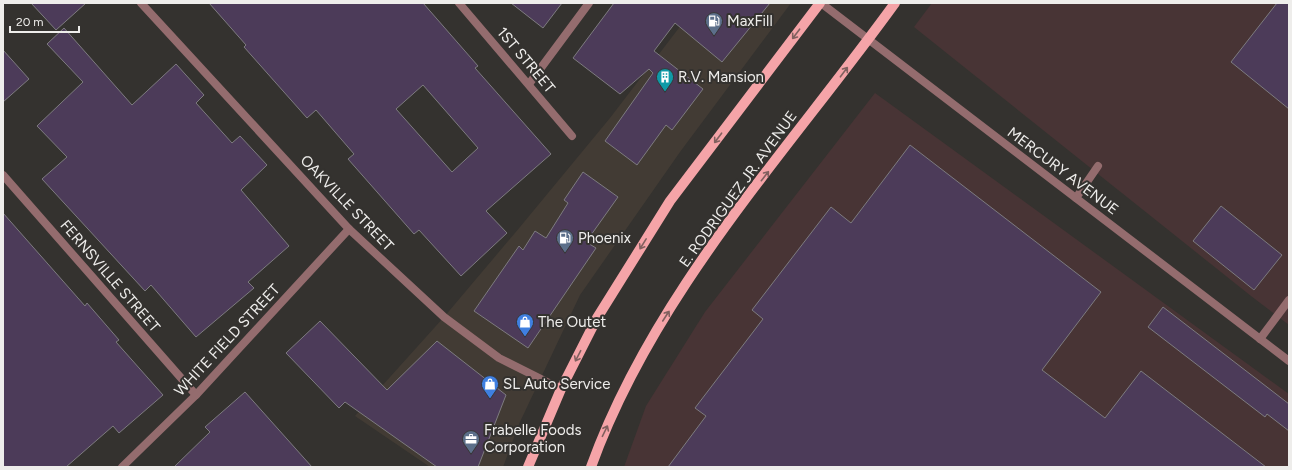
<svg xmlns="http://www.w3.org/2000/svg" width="1292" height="470" viewBox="0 0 1292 470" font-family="Figtree,sans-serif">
<rect width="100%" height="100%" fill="#34322f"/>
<path fill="#423b34" d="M698,3H791L680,152L580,295L519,424L503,467H430L355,416L444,317L520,227L610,118Z"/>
<g fill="#483435">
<path d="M932,3H1289V325L1251,296L914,27Z"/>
<path d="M875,93L1289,394V467H624L646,406L705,312Z"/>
</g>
<g fill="#4c3b59" stroke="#7d7b7f" fill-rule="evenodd">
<path d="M31,3H86L56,30Z"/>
<path d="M209,3H423L478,66L475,68L551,154L486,211L507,233L461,276L419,230L414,234L348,159L354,154L316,110L307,118L244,47L246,45ZM423,85L478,148L452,172L396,109Z"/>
<path d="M511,3H562L543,28Z"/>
<path d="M614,3H770L722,62L675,23L654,51L703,89L672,130L666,125L637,165L605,141L653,73L649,69L620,94L573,58Z"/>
<path d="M1277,3H1289V109L1231,62Z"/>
<path d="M64,28L132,105L176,64L204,95L196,103L232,143L240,136L267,165L241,190L289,246L248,282L254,288L196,337L151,285L145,291L42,179L67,157L37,126L83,82L47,44Z"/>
<path d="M3,50L29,79L3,102Z"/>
<path d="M910,145L1101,292L1042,370L1105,418L1141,371L1266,467H668L706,416L695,408L763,319L752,310L831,207L851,223Z"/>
<path d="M583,172L618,197L586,242L596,248L528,348L474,311L519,246L523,250L535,231L546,238L568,203L564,200Z"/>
<path d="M1221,206L1282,255L1254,290L1193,241Z"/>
<path d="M3,213L85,306L87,303L119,340L116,342L163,395L119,433L113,426L66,467H3Z"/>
<path d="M1163,307L1289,404V431L1267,414L1265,417L1148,327Z"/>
<path d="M320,321L387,390L437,341L506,395L478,467H437L345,402L339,408L286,353Z"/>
<path d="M245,392L312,467H174L210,432L205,427Z"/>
</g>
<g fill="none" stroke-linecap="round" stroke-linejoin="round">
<g stroke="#946c6e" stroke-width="8">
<path d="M1076,198L1098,166"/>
<path d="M1260,339L1289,300"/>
</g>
<g stroke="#946c6e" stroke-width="8">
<path d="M141,3L349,229L444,317L499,358L561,389"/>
<path d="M459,3L572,136"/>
<path d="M821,3L1289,361"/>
<path d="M529,84L589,3"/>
<path d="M3,175L196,395"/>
<path d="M122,467L196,395L349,229"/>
</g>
<g stroke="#f5a4a8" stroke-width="10">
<path d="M528,467L561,389L597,318L670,201L820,3"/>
<path d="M591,467C654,292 788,151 895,3"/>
</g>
</g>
<defs><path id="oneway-shaft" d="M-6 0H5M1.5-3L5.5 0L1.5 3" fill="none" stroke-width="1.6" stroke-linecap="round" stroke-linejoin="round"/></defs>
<g stroke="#81605f">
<use href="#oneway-shaft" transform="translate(796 34) rotate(127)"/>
<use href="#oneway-shaft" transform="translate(844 72) rotate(-53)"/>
<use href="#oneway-shaft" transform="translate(718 138) rotate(127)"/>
<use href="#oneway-shaft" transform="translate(765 176) rotate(-52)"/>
<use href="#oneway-shaft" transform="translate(643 244) rotate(122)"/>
<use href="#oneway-shaft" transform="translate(666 316) rotate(-57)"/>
<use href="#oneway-shaft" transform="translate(578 356) rotate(117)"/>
<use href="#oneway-shaft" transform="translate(605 431) rotate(-64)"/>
</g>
<defs>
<g id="fuel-pin" transform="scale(0.9)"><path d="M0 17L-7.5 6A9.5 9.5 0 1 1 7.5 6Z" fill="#5c6f8a" stroke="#34322f"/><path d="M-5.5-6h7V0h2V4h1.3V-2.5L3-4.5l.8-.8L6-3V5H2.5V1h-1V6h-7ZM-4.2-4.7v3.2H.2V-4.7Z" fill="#fff"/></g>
<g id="building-pin" transform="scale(0.9)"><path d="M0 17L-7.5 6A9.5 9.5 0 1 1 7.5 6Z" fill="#0f9aa8" stroke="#34322f"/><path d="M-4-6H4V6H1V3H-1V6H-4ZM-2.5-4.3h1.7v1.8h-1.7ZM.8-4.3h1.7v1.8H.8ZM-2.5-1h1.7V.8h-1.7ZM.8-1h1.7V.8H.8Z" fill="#fff"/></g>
<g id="shop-pin" transform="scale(0.9)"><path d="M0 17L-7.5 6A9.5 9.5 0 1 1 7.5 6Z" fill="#3f7fe0" stroke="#34322f"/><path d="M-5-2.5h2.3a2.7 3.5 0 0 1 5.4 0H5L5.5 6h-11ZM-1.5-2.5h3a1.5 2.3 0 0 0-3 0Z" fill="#fff"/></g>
<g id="office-pin" transform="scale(0.9)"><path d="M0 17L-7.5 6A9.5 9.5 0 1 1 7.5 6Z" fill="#5c6f8a" stroke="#34322f"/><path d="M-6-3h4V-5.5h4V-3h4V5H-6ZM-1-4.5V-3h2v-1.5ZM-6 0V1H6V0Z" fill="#fff"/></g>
</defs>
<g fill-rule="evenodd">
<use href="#fuel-pin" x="714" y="21"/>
<use href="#building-pin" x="665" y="77"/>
<use href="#fuel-pin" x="565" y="238"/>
<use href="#shop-pin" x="525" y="322"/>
<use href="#shop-pin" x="490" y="384"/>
<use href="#office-pin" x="471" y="439"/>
</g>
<g text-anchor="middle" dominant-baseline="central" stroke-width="4" stroke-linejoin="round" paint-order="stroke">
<g font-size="15" fill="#eeedeb" stroke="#34322f" text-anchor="start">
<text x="727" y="21">MaxFill</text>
<text x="678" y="77">R.V. Mansion</text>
<text x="578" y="238">Phoenix</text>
<text x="538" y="322">The Outet</text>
<text x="503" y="384">SL Auto Service</text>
<text x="484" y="430">Frabelle Foods<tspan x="484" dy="17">Corporation</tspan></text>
</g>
<g font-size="15" fill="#eeedeb" stroke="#34322f">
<text transform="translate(526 60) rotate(50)">1ST STREET</text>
<text transform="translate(1063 171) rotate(37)">MERCURY AVENUE</text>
<text transform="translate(738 189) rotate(-54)">E. RODRIGUEZ JR. AVENUE</text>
<text transform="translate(347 203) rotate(46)">OAKVILLE STREET</text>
<text transform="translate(110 276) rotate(49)">FERNSVILLE STREET</text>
<text transform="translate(227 340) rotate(-47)">WHITE FIELD STREET</text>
</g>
</g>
<rect width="1292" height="470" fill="none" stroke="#eeedeb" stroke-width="8"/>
<path d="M10 26v6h69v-6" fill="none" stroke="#eeedeb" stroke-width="2"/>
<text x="16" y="26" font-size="12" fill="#eeedeb" stroke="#34322f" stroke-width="3" paint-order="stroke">20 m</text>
</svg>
